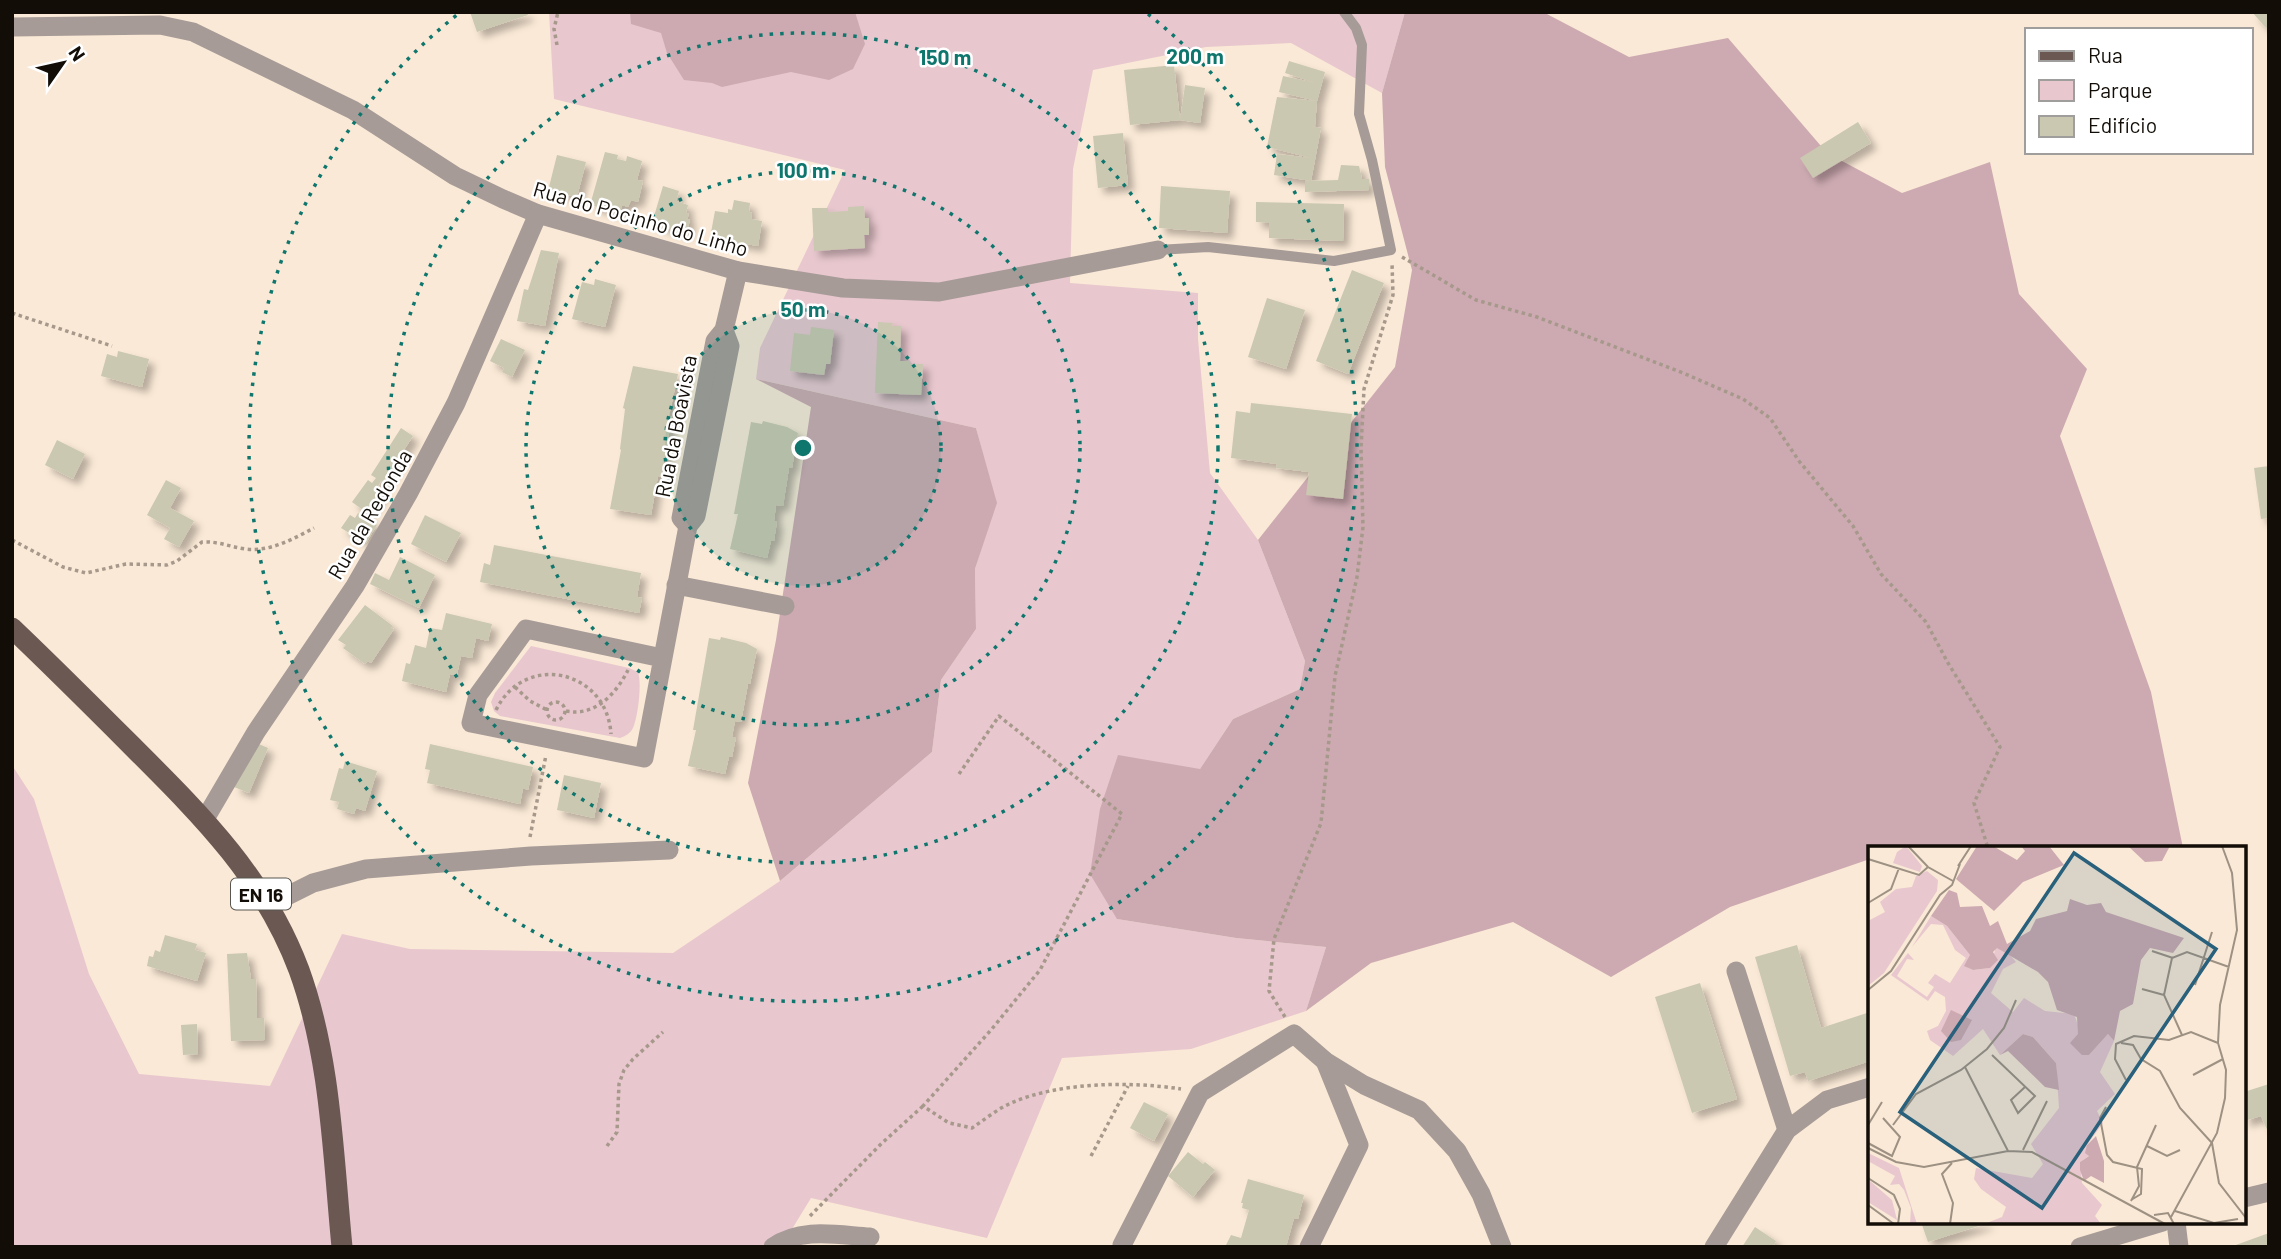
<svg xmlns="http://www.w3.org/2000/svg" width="2281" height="1259" viewBox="0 0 2281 1259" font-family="Barlow,sans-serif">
<defs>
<filter id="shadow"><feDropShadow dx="6" dy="6" stdDeviation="3.5" flood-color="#0004"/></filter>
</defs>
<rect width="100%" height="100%" fill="#fae9d6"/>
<g fill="#e8c7ce">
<path d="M549,12H1405L1382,93L1291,43L1206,47L1093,70L1073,169L1070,283L1198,293V339L1210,473L1258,540L1305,661L1300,689L1233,719L1200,769L1117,919L1236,938L1326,947L1306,1011L1191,1049L1062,1058L987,1238L811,1198L781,1247H12V765L34,799L89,974L139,1074L270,1086L342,934L410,949L673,953L780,881L932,752L941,680L976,629L975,569L996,503L976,428L756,379L760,348L845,170L554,99Z"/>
<path d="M531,646L629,668L638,672C642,684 638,716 633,728C630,734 625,736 620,738L500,716L494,711L491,702L495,693Z"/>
</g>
<g fill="#cdaab1">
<path d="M630,12H855L865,44L853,69L829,80L791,72L722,87L712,83L684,80L667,53L661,33L631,24Z"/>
<path d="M1405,12H1543L1629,57L1728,38L1827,153L1902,193L1990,162L2019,294L2087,369L2060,436L2151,692L2183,848H1940C1916,846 1894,848 1870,848V859L1730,907L1611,977L1513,922L1371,963L1306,1011L1326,947L1236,938L1117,919L1090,874L1100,809L1118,755L1200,769L1233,719L1300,689L1305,661L1258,540L1395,367L1412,270L1385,167L1382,93Z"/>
<path d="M756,379L976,428L997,503L975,569L976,629L941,680L932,752L780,881L748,783L776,640L811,407Z"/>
</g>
<g fill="#cac8b1" filter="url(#shadow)">
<path d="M470,12H527L528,15L477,32Z"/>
<path d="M2252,12H2269V26L2266,28Z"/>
<path d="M1289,61L1325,72L1317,101L1279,92L1283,76L1316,83L1285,73Z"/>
<path d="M1174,65L1180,120L1130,125L1124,70Z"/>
<path d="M1185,85L1205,88L1200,123L1180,120Z"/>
<path d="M1277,97L1317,101L1315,126L1306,125L1321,128L1311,181L1274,175L1277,154L1311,158L1267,147Z"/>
<path d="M1858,122L1871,143L1813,178L1800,158Z"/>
<path d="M1123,133L1128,185L1098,188L1093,136Z"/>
<path d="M605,152L618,155L617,159L626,161L627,156L642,161L637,180L643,181L638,202L631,200L628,207L622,205L620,213L590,205Z"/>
<path d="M557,155L586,162L577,197L548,191Z"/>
<path d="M1341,165L1359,166L1362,179H1369V190L1305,192V181L1338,180Z"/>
<path d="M663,186L679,191L676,201L688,205L686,213L689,214L687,219L690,220L686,234L652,223Z"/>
<path d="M1161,186L1230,191L1227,233L1159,228Z"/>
<path d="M734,200L750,203L749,212L752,213L751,219L762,221L758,246L710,238L715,211L728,213V209L732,210Z"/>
<path d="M1256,202L1344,204L1343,241L1269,238V223L1256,222Z"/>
<path d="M864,206L865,218H869V235H864L865,248L814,251L812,208H828V212L848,211V207Z"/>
<path d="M541,250L559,253L545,326L517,321L524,289L528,290Z"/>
<path d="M1352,270L1384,283L1348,374L1316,361Z"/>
<path d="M595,279L616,285L605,327L572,319L582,282L594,285Z"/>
<path d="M1267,298L1305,310L1286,369L1248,357Z"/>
<path d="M878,322L893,323L892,326H901L900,361H910V364H923L921,395L875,393Z"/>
<path d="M811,327L834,330L830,364H826L824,375L790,371L794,333L810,335Z"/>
<path d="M501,339L525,350L512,377L502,372L504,368L490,361Z"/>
<path d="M118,351L149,359L142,387L101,376L107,354L117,357Z"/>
<path d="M633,366L678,374L669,416L672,417L661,477L658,476L651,515L610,509L621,450L620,449L625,409L623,408Z"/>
<path d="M1251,403L1352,414L1343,499L1306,495L1309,472L1276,468L1277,464L1231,458L1236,411L1250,413Z"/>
<path d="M763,421L787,427L798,433L792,468H789L783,506L776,505L774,521H777L774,541H771L767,558L730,549L738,514H734L751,422L762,424Z"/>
<path d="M401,428L413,436L383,482L381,481L378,486L384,490L367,513L352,502L368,480L372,483L376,478L371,475Z"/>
<path d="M57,440L85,454L73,479L45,465Z"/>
<path d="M2269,466V518L2261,519L2254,468Z"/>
<path d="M166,480L181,488L170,508L194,521L179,547L164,539L170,528L147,515Z"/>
<path d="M358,513L377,525L366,543L341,528L350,515L355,518Z"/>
<path d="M425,515L461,533L446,562L411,544Z"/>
<path d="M494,545L641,573L637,597L642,598L639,613L480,582L484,563L490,565Z"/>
<path d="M400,557L435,575L419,608L370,584L375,573L389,580Z"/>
<path d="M365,605L393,626L391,628L394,629L371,663L368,661L365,664L343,648L346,645L338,640Z"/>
<path d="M446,613L492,624L488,641L476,638L472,658L461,656L457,675L450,674L446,692L402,681L406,663L410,664L415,645L426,648L430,628L442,630Z"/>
<path d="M721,637L746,643L757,649L750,684H748L741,722L735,721L732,737H736L732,757H729L725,774L688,766L696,730H693L709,638L720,640Z"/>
<path d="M254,742L268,748L249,793L234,787Z"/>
<path d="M430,744L533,767L528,790L523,788L520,804L427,783L430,770L425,769Z"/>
<path d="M345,761L377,771L365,811L356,808L354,814L337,809L339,802L330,800L339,768L343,769Z"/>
<path d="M564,775L601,783L594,818L557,810Z"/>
<path d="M165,935L197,944L195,950L206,953L197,981L147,966L149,956L153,957L155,950L160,952Z"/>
<path d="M1797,945L1821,1028L1870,1012V1061L1808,1081L1805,1072L1790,1076L1755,957Z"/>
<path d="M247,953L251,979H256L257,1018H264L265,1040L231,1041L227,954Z"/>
<path d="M1700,983L1737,1099L1692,1113L1655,997Z"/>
<path d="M197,1024L198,1054L183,1055L181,1025Z"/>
<path d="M2269,1084V1134L2261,1116L2244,1121V1092Z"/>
<path d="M1144,1102L1168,1114L1154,1141L1130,1128Z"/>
<path d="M1188,1152L1203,1164L1205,1162L1215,1170L1193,1197L1168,1176Z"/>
<path d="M1248,1179L1304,1195L1298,1219L1294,1218L1286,1247H1225L1231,1235L1241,1238L1249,1210L1242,1208L1243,1203H1241Z"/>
<path d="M1921,1222H1988V1223L1928,1242Z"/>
<path d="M1755,1227L1776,1241L1773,1247H1742Z"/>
<path d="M2269,1233V1247H2233V1246Z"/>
</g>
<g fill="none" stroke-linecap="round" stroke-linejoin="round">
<g stroke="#a6998b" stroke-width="3.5" stroke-dasharray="3.5 3.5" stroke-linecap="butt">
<path d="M557,45L554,29L558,12"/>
<path d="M1402,257L1476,300L1537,317L1683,373L1743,399L1770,418L1799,461L1853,526L1881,574L1926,622L1948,663L2000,747L1974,803L1988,848"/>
<path d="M12,313L112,346"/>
<path d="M12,540L63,567L86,573L126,564L167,565L177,561L202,542C218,541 230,547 246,549C270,552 293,539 314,528"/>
<path d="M515,687L530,701L547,710"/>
<circle cx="556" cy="711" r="9"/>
<path d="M496,710C525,651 607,670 611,734"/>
<path d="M566,711C595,717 616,694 628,670"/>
<path d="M959,774L999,716L1122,814L1040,970L991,1030L923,1106L949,1123L972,1128C984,1120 996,1110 1009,1104C1057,1082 1129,1081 1181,1089"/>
<path d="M530,837L546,755"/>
<path d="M1285,1017L1269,991L1274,939L1321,823L1335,676L1357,577L1363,527L1361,448L1364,389L1393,295L1392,263"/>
<path d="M607,1146L617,1132L619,1084L624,1070L633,1059L663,1032"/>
<path d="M1091,1156L1128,1086"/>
<path d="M810,1216L881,1144L923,1106"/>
</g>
<path stroke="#a69b97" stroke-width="10" d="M1158,250L1208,247L1334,261L1391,250L1372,160L1359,114L1362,45L1356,28L1344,12"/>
<g stroke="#a69b97" stroke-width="19">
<path d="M12,27L160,25L193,32L353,110L455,176L503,199L538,214L738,271L843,288L939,292L1158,250"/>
<path d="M688,526L681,518L715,341L724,330L738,271"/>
<path d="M676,585L785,606"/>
<path d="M662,658L526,629L478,695L471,723L644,758L688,526L696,516L730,346L724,330"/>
<path d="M205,819L256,732L355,586L408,494L456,403L538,214"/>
<path d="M267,906L313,883L366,869L531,856L669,850"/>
<path d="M1736,971L1787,1130"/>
<path d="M2244,1198L2269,1192"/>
<path d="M2176,1222L2179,1247"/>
<path d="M1122,1245L1200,1093L1294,1034L1325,1061L1364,1085L1419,1110L1457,1151L1481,1194L1502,1247"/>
<path d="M773,1247C801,1227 837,1235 870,1237"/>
<path d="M1309,1247L1359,1145L1325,1061"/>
<path d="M1714,1247L1787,1130L1827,1100L1870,1087"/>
<path d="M2080,1247L2163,1222"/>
</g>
<path stroke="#6b5853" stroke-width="21" d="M12,628C53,667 93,707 133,747C202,816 264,877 299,970C331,1058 333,1155 342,1247"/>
</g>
<circle cx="803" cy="448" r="138" fill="#0f766e" fill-opacity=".12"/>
<g fill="none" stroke="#0f766e" stroke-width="3.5" stroke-dasharray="3.5 7">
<circle cx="803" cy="448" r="138"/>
<circle cx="803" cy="448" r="277"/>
<circle cx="803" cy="448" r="415"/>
<path d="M1148 14A554 554 0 1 1 458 14"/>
</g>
<g text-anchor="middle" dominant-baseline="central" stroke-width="5" stroke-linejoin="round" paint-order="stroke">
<rect fill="#fff" stroke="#595651" stroke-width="2" x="231" y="878.5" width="60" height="31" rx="5"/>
<g font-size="19" font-weight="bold" fill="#120d07">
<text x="261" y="894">EN 16</text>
</g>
<g font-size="21" fill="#120d07" stroke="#fff">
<text transform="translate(641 218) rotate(16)">Rua do Pocinho do Linho</text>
<text transform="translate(675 426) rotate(-79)">Rua da Boavista</text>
<text transform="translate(369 514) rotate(-60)">Rua da Redonda</text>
</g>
</g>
<g transform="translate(1868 846)">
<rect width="378" height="378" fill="#fae9d6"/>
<path d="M38,0L54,20L52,26L25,17L29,6ZM59,25L70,34L69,45L16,127L0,140V75L17,66L12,56L28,43L44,41L48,30ZM63,70L79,80L103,110L97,120L105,124L122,122L128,101L137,103L148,116L135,123L123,147L145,166L156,152L177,165L206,168L221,209L240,188L246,195L232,226L247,248L229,265L235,277L219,299L222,309L212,316L214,337L234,359L227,370L233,378H116L134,371L138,361L113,343L106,333L108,322L164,332L175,318L163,298L191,262L188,217L165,191L155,188L132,209L115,183L85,210L62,194L59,185L70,180L78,165L77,151L67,145L60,155L23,129L40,107L46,114L39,113L29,130L59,151L66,141L60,137L67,128L82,137L98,112L87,104L75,79L63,78L44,101ZM0,307L31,322L49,378H42L43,362L36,344L31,338L22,339L27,330L0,315ZM2,335L24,354L29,374L0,356Z" fill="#e8c7ce"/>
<path d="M109,0H125L149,14L157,5L153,0H181L196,19L155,36L126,65L88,33ZM260,0H302L294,15L277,16ZM81,44L89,47L92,61L114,60L122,80L130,75L139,98L162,85L168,73L199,65L202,53L219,59L233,57L238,66L316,92L305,107L282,102L273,114L265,158L252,165L246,195L240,188L221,209H214L202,197L210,188L209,171L189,164L180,136L170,126L129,102L125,106L130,114L122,122L105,124L96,120L102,109L79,80L63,70ZM83,164L104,174L93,194L83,196L73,185ZM155,188L165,191L188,217L191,244L177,241L140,205L132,209ZM228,290L236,315V337L223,330L216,335L212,324V316L221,310L217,307L219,299Z" fill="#cdaab1"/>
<path fill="none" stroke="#9d9183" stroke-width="2" d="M40,0L60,21L85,35M0,13L51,29L60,21M90,20L103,0M0,57L23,43L31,22M284,105L305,112M327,139L344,86M274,143L296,149M0,144L23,125L72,49L84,39L92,18M314,189L296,149L304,112L319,106L361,121M253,197L265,199L273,213L292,225L312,262L344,297L351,337L378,372M124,209L167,250L150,267L143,254L157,241M97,221L140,305M325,229L355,213M258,234L247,213L248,198L266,190L301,194L323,186L350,197M238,261L232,272L239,309L245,316L274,323L273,348L263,354M0,279L14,256M25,279L48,248L93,224L119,203L136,182L148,154M0,297L24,310L32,291L15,272M279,300L299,310L312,304M0,302L28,316L56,321L140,305L164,306L297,378M155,304L179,255M0,332L26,349L32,363L30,378M263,355L271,340L269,321L288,279M0,359L26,378M307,365L346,377L370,373M286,369L300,367L306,378M303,371L349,287L357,252L358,224L350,197L352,159L369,84L364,27L354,0M82,378L85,357L74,328L84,317"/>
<path fill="#29607b" fill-opacity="0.15" stroke="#29607b" stroke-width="3.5" d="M206,7L348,103L174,362L32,266Z"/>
<rect width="378" height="378" fill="none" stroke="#120d07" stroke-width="3.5"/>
</g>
<circle cx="803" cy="448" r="10" fill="#0f766e" stroke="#fff" stroke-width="3.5"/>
<g font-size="21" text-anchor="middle" font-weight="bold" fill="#0f766e" stroke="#fff" stroke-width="5" stroke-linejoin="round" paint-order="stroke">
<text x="1195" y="64">200 m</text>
<text x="945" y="65">150 m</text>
<text x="803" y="178">100 m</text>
<text x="803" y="317">50 m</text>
</g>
<rect width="2281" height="1259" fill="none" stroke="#120d07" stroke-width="28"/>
<rect x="2025" y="28" width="228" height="126" fill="#ffffff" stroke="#a09e9c" stroke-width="2"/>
<rect x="2039" y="51" width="35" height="10" fill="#6b5853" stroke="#a09e9c" stroke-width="2"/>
<text x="2088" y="63" font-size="21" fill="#120d07">Rua</text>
<rect x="2039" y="80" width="35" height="21" fill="#e8c7ce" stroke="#a09e9c" stroke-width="2"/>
<text x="2088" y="98" font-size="21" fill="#120d07">Parque</text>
<rect x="2039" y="116" width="35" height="21" fill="#cac8b1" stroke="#a09e9c" stroke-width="2"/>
<text x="2088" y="133" font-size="21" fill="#120d07">Edifício</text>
<g transform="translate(63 63) rotate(56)" stroke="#ffffff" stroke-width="5" paint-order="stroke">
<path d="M0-5L12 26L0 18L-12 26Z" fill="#120d07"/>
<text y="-10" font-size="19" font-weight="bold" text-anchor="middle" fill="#120d07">N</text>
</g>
</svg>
